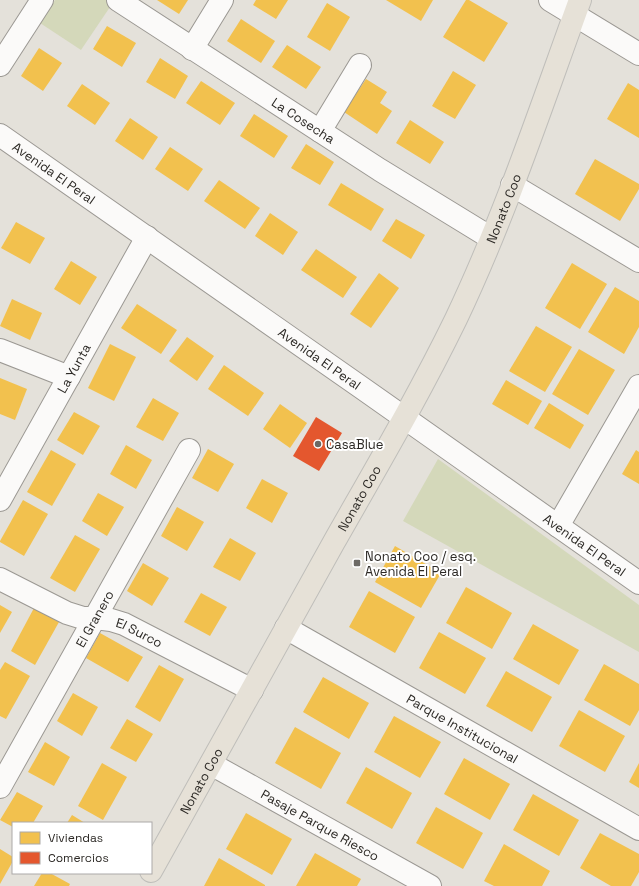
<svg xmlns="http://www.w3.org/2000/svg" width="639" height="886" viewBox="0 0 639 886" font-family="'Space Grotesk',sans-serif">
<rect width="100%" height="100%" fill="#e4e1da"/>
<g fill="#d4d8ba">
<path d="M55,0H106L112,4L81,50L40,23Z"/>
<path d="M438,459L639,605V652L403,521Z"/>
</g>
<g fill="#f2c14e">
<path d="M157,0H188L179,14Z"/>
<path d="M256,0H288L276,19L253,5Z"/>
<path d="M386,0H433L421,21Z"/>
<path d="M466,0H469L508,23L484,62L443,37Z"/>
<path d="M327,3L350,17L330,51L307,37Z"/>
<path d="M241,19L275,41L261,63L227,41Z"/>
<path d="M107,26L136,43L122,67L93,49Z"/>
<path d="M287,45L321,67L306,89L272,67Z"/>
<path d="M39,48L62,63L43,91L21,76Z"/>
<path d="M160,58L188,76L175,99L146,82Z"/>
<path d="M453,71L476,85L455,119L432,106Z"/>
<path d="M366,79L387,92L380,103L392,111L377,134L344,112Z"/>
<path d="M201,81L235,103L220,125L186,103Z"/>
<path d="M628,83L639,90V138L607,119Z"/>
<path d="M82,84L110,103L95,125L67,106Z"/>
<path d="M254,114L288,136L274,158L240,136Z"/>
<path d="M130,118L158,137L143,160L115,141Z"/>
<path d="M410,120L444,142L430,164L396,143Z"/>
<path d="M306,144L334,162L320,185L291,168Z"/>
<path d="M170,147L203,169L188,191L155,169Z"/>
<path d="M595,159L639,184V189L620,221L575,194Z"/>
<path d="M219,180L260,208L245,229L204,201Z"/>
<path d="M341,183L384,209L371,231L328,205Z"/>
<path d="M270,213L298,232L283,255L255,236Z"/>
<path d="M396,219L425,235L411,259L382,241Z"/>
<path d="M16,222L45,238L30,264L1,248Z"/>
<path d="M316,249L357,277L343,298L301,270Z"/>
<path d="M71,261L97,277L80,305L54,289Z"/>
<path d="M572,263L607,284L580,329L545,308Z"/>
<path d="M379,273L399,288L371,328L350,314Z"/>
<path d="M615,287L639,301V327L624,354L588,332Z"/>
<path d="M12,299L42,313L30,340L0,326Z"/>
<path d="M137,304L177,330L161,354L121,328Z"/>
<path d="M536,326L572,347L545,392L509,371Z"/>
<path d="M187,337L214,356L197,381L169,361Z"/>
<path d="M110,344L136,357L114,401L88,388Z"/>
<path d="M579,349L615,370L588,415L552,394Z"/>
<path d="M224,365L264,393L248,416L208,389Z"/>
<path d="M0,378L27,389L15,420L0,414Z"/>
<path d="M506,380L542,401L528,425L492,404Z"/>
<path d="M153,398L179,413L163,441L136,427Z"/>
<path d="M549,403L584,425L570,449L534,428Z"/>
<path d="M280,404L307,423L290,448L263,429Z"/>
<path d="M74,412L100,426L83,455L57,440Z"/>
<path d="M126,445L152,460L136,489L110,474Z"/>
<path d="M208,449L234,464L218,492L192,478Z"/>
<path d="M51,450L76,464L52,506L27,492Z"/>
<path d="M636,450L639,452V484L622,474Z"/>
<path d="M262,479L288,493L272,523L246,508Z"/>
<path d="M98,493L124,507L107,536L82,521Z"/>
<path d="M23,500L48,514L24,556L0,542V541Z"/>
<path d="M177,507L204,522L187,551L161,536Z"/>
<path d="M75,535L100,549L75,592L50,578Z"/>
<path d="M230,538L256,553L240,581L213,567Z"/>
<path d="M395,546L441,573L421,608L375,582Z"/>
<path d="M143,563L169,578L152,606L127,591Z"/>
<path d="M466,587L512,613L492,649L446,623Z"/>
<path d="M369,591L415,617L395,653L349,627Z"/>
<path d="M201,593L227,607L210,636L184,622Z"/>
<path d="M0,605L12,612L0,633Z"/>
<path d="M34,608L59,622L35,665L11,651Z"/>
<path d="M533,624L579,650L559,685L513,659Z"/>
<path d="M439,632L486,658L465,694L419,668Z"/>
<path d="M100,633L143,657L128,682L86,658Z"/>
<path d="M5,662L30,676L6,719L0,716V670Z"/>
<path d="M604,664L639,684V710L630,726L584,700Z"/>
<path d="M159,665L184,679L160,722L135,707Z"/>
<path d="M506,671L552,697L532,732L486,706Z"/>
<path d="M323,677L369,703L349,739L303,712Z"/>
<path d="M73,693L98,707L82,736L57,721Z"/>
<path d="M579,710L625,736L605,772L559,746Z"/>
<path d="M394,716L441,742L420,778L374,752Z"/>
<path d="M127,719L153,734L136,762L110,748Z"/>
<path d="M295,727L341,753L321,789L275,763Z"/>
<path d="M45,742L70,757L54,786L28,772Z"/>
<path d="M464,758L510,784L490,820L444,794Z"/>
<path d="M102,763L127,777L103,820L78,806Z"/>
<path d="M639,763V788L629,782Z"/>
<path d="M366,767L412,793L392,829L346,803Z"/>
<path d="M17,792L43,806L33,823H13V827L0,820Z"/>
<path d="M533,794L579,820L559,856L513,830Z"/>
<path d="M436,807L483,833L463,869L416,843Z"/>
<path d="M246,813L292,839L272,875L226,849Z"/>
<path d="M72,815L85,823H67Z"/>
<path d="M600,833L639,854V872L631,886H611L580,868Z"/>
<path d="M504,844L550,871L542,886H494L484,881Z"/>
<path d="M0,849L13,857V861L0,884Z"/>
<path d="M315,853L361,879L357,886H296Z"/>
<path d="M219,858L265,885V886H204Z"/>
<path d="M42,873H50L70,884L69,886H34Z"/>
</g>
<path fill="#e4572e" d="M316,417L342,433L319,471L293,456Z"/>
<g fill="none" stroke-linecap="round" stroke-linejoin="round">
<g stroke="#9b9893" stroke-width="24">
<g id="minor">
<path id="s1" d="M118,0L380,170L491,238"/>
<path d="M550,0L639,54"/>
<path d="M192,49L222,0"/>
<path d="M0,65L42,0"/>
<path d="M320,131L360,65"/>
<path id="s2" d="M0,135L362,388L639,583"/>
<path d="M512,185L639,261"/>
<path d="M0,350L69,377"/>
<path id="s3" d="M0,500L147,237"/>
<path d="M558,526L639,386"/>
<path id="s4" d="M0,579L67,613L83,618H95L111,620L124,624L252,690"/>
<path id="s5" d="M286,628L639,829"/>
<path id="s6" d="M211,764L430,886"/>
<path id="s7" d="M0,787L189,450"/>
</g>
</g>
<g stroke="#bfbeba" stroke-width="24">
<g id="major">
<path id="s8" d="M151,871C212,761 273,652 334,542C376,468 419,395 456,319C505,216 541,107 580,0"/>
</g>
</g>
<use href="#minor" stroke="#fbfaf9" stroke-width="22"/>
<use href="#major" stroke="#e6e1d7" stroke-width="22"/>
</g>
<g fill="#6c6964" stroke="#fff" stroke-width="1.5">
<circle cx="318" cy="444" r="4"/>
<rect x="353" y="559" width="8" height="8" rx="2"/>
</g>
<g text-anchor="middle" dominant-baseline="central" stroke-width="4" stroke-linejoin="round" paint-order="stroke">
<g font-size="13" fill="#2c2925" stroke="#fff">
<text stroke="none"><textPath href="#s1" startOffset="221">La Cosecha</textPath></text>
<text stroke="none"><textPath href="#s2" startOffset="66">Avenida El Peral</textPath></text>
<text stroke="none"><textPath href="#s8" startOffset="751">Nonato Coo</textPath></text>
<text stroke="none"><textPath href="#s2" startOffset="390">Avenida El Peral</textPath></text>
<text stroke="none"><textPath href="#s3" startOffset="151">La Yunta</textPath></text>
<text stroke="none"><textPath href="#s8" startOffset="427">Nonato Coo</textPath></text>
<text stroke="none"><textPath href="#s2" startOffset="714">Avenida El Peral</textPath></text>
<text stroke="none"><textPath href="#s7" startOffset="193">El Granero</textPath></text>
<text stroke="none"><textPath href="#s4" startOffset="151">El Surco</textPath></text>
<text stroke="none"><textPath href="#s5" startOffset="203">Parque Institucional</textPath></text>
<text stroke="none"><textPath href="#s8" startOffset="103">Nonato Coo</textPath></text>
<text stroke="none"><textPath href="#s6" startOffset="125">Pasaje Parque Riesco</textPath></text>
</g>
<g font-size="13" fill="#2c2925" stroke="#fff" text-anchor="start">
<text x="326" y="444">CasaBlue</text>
<text x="365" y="556">Nonato Coo / esq.<tspan x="365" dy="15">Avenida El Peral</tspan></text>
</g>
</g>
<rect x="12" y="822" width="140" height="52" fill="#ffffff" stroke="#aba9a8"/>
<rect x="20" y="832" width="20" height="12" fill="#f2c14e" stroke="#aba9a8"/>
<text x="48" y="842" font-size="12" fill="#2c2925">Viviendas</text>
<rect x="20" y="852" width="20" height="12" fill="#e4572e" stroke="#aba9a8"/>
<text x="48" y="862" font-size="12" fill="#2c2925">Comercios</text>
</svg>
